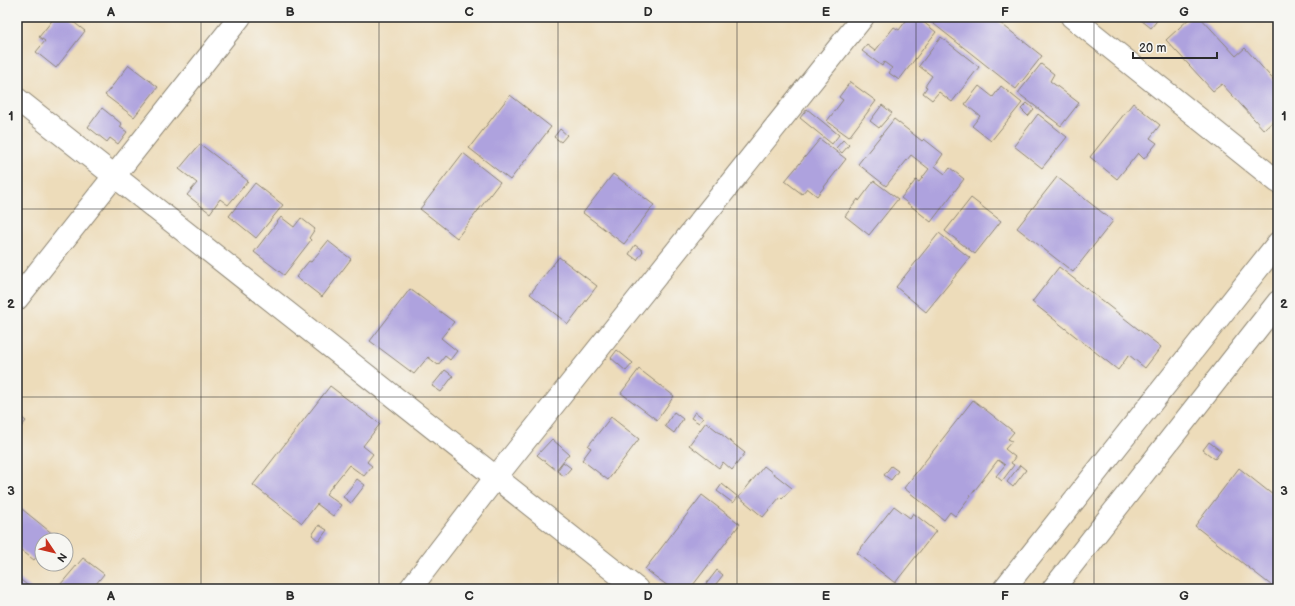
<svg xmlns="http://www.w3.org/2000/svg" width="1295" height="606" viewBox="0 0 1295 606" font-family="'Balsamiq Sans',sans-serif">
<rect width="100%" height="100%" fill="#f6f6f2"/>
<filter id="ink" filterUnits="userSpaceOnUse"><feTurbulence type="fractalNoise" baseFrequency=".025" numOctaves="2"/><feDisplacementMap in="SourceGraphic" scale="8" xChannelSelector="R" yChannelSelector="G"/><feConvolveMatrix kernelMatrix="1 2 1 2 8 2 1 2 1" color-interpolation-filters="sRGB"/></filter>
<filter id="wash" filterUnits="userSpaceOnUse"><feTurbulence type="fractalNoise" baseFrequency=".012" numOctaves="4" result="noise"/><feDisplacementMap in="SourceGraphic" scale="16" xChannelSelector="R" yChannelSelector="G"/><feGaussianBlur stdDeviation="0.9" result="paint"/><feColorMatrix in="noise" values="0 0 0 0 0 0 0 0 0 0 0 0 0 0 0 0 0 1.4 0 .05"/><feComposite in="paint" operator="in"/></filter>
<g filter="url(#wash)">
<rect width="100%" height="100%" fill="#eddcba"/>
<g id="blocks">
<g fill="#aea2de">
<path d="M17,17H25L17,27Z"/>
<path d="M55,17H67L85,31L56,68L36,52L45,41L39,37Z"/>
<path d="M909,17H917L936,32L899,80L889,73L892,68L884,62L882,66L862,51L867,45L875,51L894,27L899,30Z"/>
<path d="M925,17H995L994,18L1042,56L1016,89Z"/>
<path d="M1137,17H1160L1151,28Z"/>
<path d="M1191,17H1200L1236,56L1245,48L1278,85V117L1264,130L1222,84L1213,91L1166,40Z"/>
<path d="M941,37L979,67L952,102L939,92L932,100L923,93L927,87L925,86L932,76L919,66Z"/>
<path d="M1041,64L1054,74L1050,81L1079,103L1061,126L1018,93Z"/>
<path d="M129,65L158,87L134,117L105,95Z"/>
<path d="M850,82L876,101L849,137L827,121L843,100L839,97Z"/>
<path d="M979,86L993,97L1001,86L1022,103L991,141L972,126L980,116L965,104Z"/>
<path d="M510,95L551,127L510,180L469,148Z"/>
<path d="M1027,103L1034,109L1028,116L1021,109Z"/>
<path d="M1133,103L1160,125L1150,138L1157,143L1144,159L1138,153L1117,179L1090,157Z"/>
<path d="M882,105L892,113L879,128L870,121Z"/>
<path d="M102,108L122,124L120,127L127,132L118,144L110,138L107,142L88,127Z"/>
<path d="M807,109L839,135L832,144L800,118Z"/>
<path d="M1038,114L1067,137L1042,168L1014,146Z"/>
<path d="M894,119L922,141L924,139L943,154L935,166L945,174L950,168L964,179L931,222L901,198L916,180L919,182L929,169L911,155L886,186L858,164Z"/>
<path d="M560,129L567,135L561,142L554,137Z"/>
<path d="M820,139L846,159L817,196L807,188L802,194L785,181Z"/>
<path d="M843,140L849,145L842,153L836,148Z"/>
<path d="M200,144L248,181L228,205L220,199L210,213L187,195L197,183L179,169Z"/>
<path d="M463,153L500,182L457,238L420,209Z"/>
<path d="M613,174L654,205L624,244L583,213Z"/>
<path d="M1057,177L1113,221L1073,272L1017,228Z"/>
<path d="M874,181L898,199L869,235L845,216L858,199L859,201Z"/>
<path d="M255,183L283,205L256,238L229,216Z"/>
<path d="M971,198L1001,221L975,254L945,231Z"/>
<path d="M281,217L294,227L301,218L315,229L309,238L311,240L284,275L254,252Z"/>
<path d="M939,233L970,258L926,312L896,287Z"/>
<path d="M328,241L351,259L322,297L296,277L309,261L311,262Z"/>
<path d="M635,245L643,251L637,260L629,254Z"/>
<path d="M559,257L597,286L568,324L530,294Z"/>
<path d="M1059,267L1161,347L1145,368L1129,355L1118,370L1032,302Z"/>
<path d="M410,289L454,322L441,338L457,351L450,360L445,356L438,365L428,357L414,374L370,341Z"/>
<path d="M617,350L633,363L626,371L611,358Z"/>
<path d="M639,369L674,396L657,420L621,393Z"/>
<path d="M445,370L453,376L441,392L432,386Z"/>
<path d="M330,386L380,424L363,446L373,454L367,462L372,466L364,476L349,465L326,494L341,505L333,516L317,504L302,523L253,485Z"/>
<path d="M973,400L1014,432L1008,439L1012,441L1005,449L1015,457L1011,463L1014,465L1002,481L996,476L1005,465L998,460L955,516L950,512L944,520L904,488Z"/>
<path d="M674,412L683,419L674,433L665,426Z"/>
<path d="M695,412L703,418L699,423L691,418Z"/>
<path d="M17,414L26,421L17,432Z"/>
<path d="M611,417L639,439L608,480L582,460L591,448L588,446Z"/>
<path d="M706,422L745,453L732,470L723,462L719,468L689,445Z"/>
<path d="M552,439L569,454L556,470L537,455Z"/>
<path d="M1209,442L1221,451L1215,459L1203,450Z"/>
<path d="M563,462L571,468L564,476L557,471Z"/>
<path d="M1020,465L1026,470L1013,487L1007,482Z"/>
<path d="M764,466L792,488L782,499L780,497L763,517L739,497Z"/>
<path d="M891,466L898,471L891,480L884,475Z"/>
<path d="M1239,468L1278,499V589H1276L1195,526Z"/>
<path d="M357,479L365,485L351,503L343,497Z"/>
<path d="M722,484L738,497L733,503L717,491Z"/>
<path d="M702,495L740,524L690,589H672L645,569Z"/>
<path d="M17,505L54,535L50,540H42V550L34,560L17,547Z"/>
<path d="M894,506L910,518L913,513L936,531L895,583L857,553Z"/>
<path d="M319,525L327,530L319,541L312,535Z"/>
<path d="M83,558L104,574L92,589H65L60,585Z"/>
<path d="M717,570L723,575L712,589H706L704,587Z"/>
<path d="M17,577L32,589H17Z"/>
</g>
</g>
</g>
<g filter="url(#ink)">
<use href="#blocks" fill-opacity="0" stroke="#8c8472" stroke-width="1"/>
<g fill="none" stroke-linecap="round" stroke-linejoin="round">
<g stroke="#8c8472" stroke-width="24">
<g id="minor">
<path d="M1072,17L1278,182"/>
<path d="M17,99L637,589"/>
<path d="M17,299L240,17"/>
<path d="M410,589L496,477L863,17"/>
<path d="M1004,589L1278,243"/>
<path d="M1053,589L1278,302"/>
</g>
</g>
<use href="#minor" stroke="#fff" stroke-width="22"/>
</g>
</g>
<path fill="none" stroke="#2b2b2b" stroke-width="1" stroke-opacity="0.55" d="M201,17V589M379,17V589M558,17V589M737,17V589M916,17V589M1094,17V589M17,209H1278M17,397H1278"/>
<rect width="1295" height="606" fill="none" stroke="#f6f6f2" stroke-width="44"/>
<g transform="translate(54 552) rotate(125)"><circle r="19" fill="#f6f6f2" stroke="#a5a5a2"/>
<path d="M0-3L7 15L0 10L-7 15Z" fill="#c8321e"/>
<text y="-6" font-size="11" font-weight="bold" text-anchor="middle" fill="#2b2b2b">N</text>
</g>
<path d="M1133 52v6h84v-6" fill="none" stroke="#2b2b2b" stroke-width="2"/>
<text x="1139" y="52" font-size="12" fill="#2b2b2b" stroke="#f6f6f2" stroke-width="3" paint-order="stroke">20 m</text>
<rect x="22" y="22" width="1251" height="562" fill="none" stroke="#2b2b2b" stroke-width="1.5"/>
<g font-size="13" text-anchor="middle" font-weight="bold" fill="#2b2b2b">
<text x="111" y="16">A</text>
<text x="290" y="16">B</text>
<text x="469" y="16">C</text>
<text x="648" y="16">D</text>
<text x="826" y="16">E</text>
<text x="1005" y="16">F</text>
<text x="1184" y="16">G</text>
<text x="11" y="120">1</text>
<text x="1284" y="120">1</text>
<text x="11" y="308">2</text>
<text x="1284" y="308">2</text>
<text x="11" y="495">3</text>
<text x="1284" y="495">3</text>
<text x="111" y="600">A</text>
<text x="290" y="600">B</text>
<text x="469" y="600">C</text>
<text x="648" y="600">D</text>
<text x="826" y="600">E</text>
<text x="1005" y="600">F</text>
<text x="1184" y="600">G</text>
</g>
</svg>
